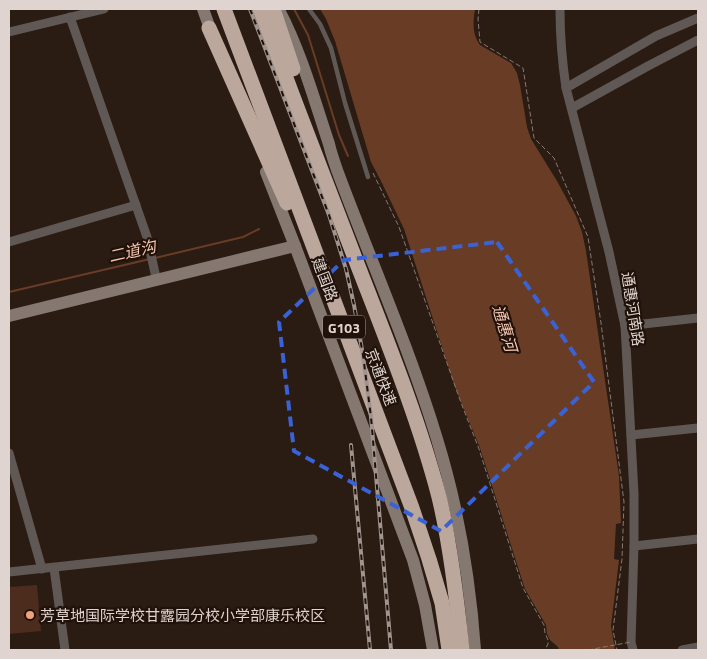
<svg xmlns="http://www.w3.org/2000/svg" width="707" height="659" viewBox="0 0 707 659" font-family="'Titillium Web','Noto Sans SC',sans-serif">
<rect width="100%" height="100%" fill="#2a1b13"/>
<path fill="#4c2c1c" d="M37,585L41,631L9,634V587Z"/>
<path fill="#693d25" d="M320,9H475C473,22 472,34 480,45L511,63L517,73L520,85L527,127L531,139L557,181L576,216L582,232L586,251L619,476L621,523L616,524L614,559L619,560L611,626L615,650H559L558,647L550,640L547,634L546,625L525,589L480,448L455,387L404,229L382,183L371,162L335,41L326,19Z"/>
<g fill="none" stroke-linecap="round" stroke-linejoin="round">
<g stroke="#693d25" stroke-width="2">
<path d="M294,9L308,35L339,135L348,156"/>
<path d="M155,258L243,237L259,229"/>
<path d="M9,292L150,259"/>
</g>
<g stroke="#877a73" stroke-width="1" stroke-dasharray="5 2.5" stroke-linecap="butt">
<path d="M479,9L478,19L480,42L523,68L534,138L554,158L588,237L601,323L624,502L622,559L613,630L617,650"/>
<path d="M373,173L399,227L460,400L479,449L523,588L544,625L545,633L548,640V644L545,650"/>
</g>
<path stroke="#605854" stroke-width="4.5" d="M309,9L320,24L331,48L345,103L368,177"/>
<g stroke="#605854" stroke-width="9">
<path d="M560,9C560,36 562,61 566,88L609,252L625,326L634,494V546L631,642L633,650"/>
<path d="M70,17L147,237L155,273"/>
<path d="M9,32L104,9"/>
<path d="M566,88L656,36L698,18"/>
<path d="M572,108L648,66L698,40"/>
<path d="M9,242L136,205"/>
<path d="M625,326L698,318"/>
<path d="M631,435L698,428"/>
<path d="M9,453L42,569"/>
<path d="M634,546L698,539"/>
<path d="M54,568L65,650"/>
<path d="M9,572L313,539"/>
<path d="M682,650L698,647"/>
</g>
<g stroke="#857871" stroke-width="12">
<path d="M203,9L213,37"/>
<path d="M279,10C301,52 314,99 329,144C331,153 334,161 337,170C370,259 409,347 437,439C458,507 470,579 475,650"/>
<path d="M266,172L295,246L413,560L425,605L433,650"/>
<path d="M9,316L295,246"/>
</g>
<g stroke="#bca79d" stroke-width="15">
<path d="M224,9L412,508L429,559L442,603L449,650"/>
<path d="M260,9C292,95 325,180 358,266C387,341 419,420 439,497C451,547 457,600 462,650"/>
<path d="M273,9L293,69"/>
<path d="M209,28L287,203"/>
</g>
<g stroke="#a0948e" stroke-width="4">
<g id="rail">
<path d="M250,9L329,215L346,269L354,305L363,355L371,417L391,650"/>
<path d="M351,445L370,650"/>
</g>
</g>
<use href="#rail" stroke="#20120a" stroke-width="2" stroke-dasharray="5.5" stroke-linecap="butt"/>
<path stroke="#877a73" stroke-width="1" stroke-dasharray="5 2.5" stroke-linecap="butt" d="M588,650L631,642"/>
</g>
<path fill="none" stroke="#3a62d7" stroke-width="4" stroke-dasharray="10 6" stroke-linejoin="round" d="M497,242L594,382L441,531L294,451L279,322L344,260Z"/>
<circle fill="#f0a279" stroke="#20120a" stroke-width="2" cx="30" cy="615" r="5"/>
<g text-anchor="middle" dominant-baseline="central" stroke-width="4.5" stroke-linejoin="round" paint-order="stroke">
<rect fill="#20120a" stroke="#a69a94" stroke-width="1" x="323" y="315.5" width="42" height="23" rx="4"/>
<g font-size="14" font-weight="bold" fill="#dfd4cf">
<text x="344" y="327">G103</text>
</g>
<g font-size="15" fill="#dfd4cf" stroke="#20120a">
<text transform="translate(325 279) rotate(69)">建国路</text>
<text transform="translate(633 309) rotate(81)">通惠河南路</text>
<text transform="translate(381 377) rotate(69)">京通快速</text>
</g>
<g font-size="15" fill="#dfd4cf" stroke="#20120a" text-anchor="start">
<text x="40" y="615">芳草地国际学校甘露园分校小学部康乐校区</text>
</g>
<g font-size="16" font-style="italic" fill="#f6c8b1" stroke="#20120a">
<text transform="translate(132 251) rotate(-13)">二道沟</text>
<text transform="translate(505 328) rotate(73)">通惠河</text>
</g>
</g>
<rect width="707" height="659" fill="none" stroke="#dfd4cf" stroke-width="20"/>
</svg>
